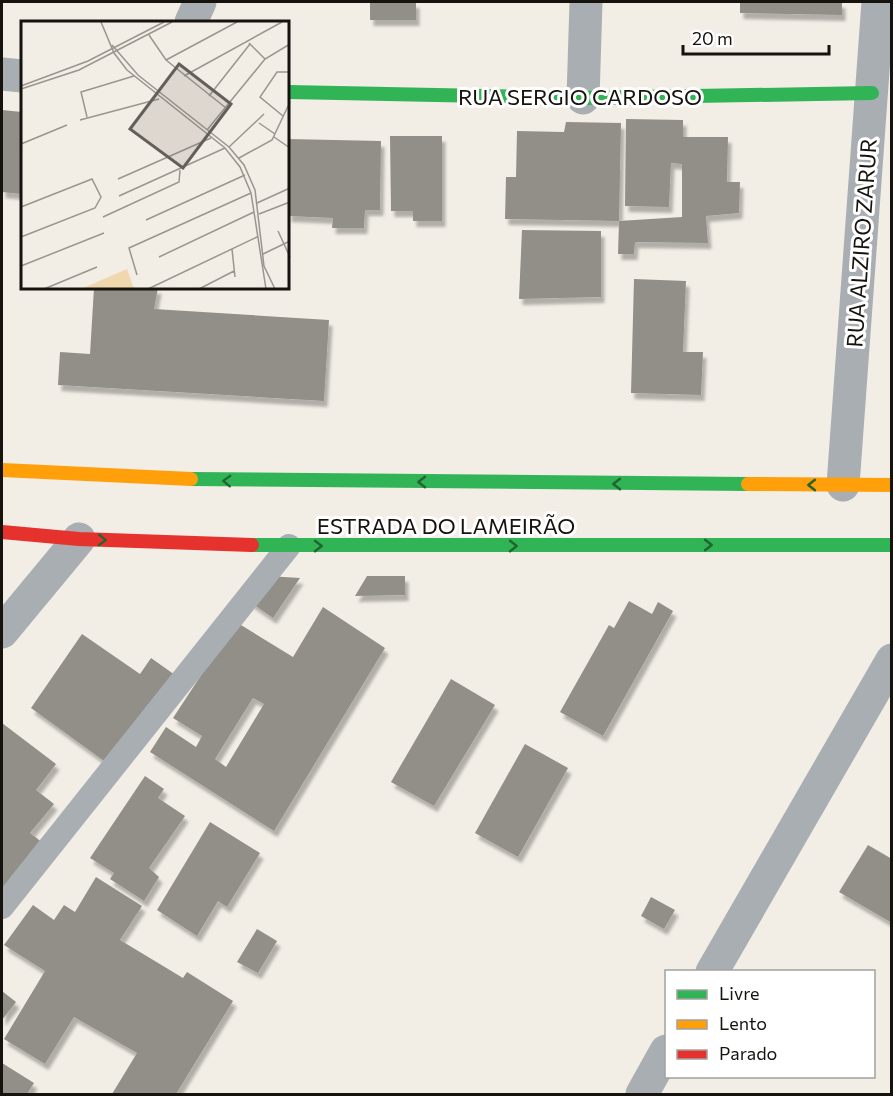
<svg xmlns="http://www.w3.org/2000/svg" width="893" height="1096" viewBox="0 0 893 1096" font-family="Commissioner,sans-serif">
<defs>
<filter id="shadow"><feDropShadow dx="3.5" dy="6" stdDeviation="1.5" flood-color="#0004"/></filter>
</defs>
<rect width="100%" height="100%" fill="#f2ede5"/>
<g fill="#928f89" fill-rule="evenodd" filter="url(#shadow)">
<rect x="370" y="2" width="46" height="18"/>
<path d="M740,2H842V15L740,13Z"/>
<path d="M2,110L22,112L21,194L2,192Z"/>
<path d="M626,119L683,120V137H728L727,182H740L739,213L706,216L708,243L635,242L634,254H618L619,221L505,219L506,177H516L517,131L564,132L566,122L621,123L619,221L682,217V164L671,163L669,207L625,206Z"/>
<path d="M390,136H442V221H413V211H391Z"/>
<path d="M288,139L381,141L380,210H365L364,228H332L333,218L288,216Z"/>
<path d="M522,230L601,231V297L519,299Z"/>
<path d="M634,279L686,281L683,352H703L701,395L631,393Z"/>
<path d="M94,288H158L154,309L329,320L324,401L58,385L60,352L90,354Z"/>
<path d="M267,576L300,578L273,618L250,602Z"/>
<path d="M367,576H405V595L355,596Z"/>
<path d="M629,601L652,614L658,602L673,611L603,736L560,712L609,625L614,628Z"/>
<path d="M323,607L385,648L274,831L150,752L166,727L196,747L202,736L173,718L236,622L293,657ZM253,698L264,704L226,767L215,759Z"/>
<path d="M82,634L140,674L151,658L175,675L111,766L31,708Z"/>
<path d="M451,679L495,705L434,806L391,782Z"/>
<path d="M2,723L56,764L36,790L54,804L30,833L47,846L2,890Z"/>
<path d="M525,744L568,768L518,857L475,833Z"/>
<path d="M145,776L164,789L158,798L185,816L149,868L159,877L144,901L110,879L114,873L90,858Z"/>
<path d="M210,822L260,853L227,907L218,901L197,936L157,910Z"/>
<path d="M868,845L892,859V923L839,892Z"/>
<path d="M96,877L142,906L120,940L183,978L187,972L233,1001L176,1094H112L137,1053L74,1017L45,1064L4,1039L45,971L4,945L33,905L54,920L64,905L75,912Z"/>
<path d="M651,897L675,910L664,929L641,916Z"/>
<path d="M257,929L277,941L258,973L237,962Z"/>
<path d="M2,991L16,1002L2,1020Z"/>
<path d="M2,1063L34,1083L27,1094H2Z"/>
</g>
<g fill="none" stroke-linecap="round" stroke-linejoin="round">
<path stroke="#a9aeb3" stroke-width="24" d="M2,907L289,546"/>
<g stroke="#a9aeb3" stroke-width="33">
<path d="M191,22L200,2"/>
<path d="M2,74L22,76"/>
<path d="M583,98L586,2"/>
<path d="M843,485L878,2"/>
<path d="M2,632L79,539"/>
<path d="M712,972L892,660"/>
<path d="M642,1094L666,1051"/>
</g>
<g stroke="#30b455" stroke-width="14">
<path d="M288,92L583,98L872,93"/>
<path d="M191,479L748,484"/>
<path d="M252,545H892"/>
</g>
<g stroke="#ff9f0a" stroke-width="14">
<path d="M2,470L191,479"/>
<path d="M748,484L892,485"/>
</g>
<path stroke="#e5322d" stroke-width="14" d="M2,532L79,539L252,545"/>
</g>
<defs><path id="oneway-chevron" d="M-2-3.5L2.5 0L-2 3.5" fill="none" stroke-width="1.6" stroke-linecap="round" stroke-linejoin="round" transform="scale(1.5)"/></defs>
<g stroke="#236432">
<use href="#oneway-chevron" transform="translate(227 481) rotate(-178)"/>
<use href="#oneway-chevron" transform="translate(422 482) rotate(-180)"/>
<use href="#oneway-chevron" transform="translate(617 484) rotate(-180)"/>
<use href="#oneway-chevron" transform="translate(812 485) rotate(-180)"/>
<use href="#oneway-chevron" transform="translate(102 540) rotate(2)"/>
<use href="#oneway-chevron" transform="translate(708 545)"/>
<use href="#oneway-chevron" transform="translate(318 546)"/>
<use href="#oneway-chevron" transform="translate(513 546)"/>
</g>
<g text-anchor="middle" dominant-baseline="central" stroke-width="6" stroke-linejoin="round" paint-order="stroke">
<g font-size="22" fill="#16130e" stroke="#fff">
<text x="580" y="96">RUA SERGIO CARDOSO</text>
<text transform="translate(861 243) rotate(-86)">RUA ALZIRO ZARUR</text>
<text x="446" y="525">ESTRADA DO LAMEIRÃO</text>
</g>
</g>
<g transform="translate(21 21)">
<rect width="268" height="268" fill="#f2ede5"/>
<path d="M106,248L113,268H60Z" fill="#f1d7ad"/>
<path fill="none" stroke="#9a968f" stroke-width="1.5" d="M80,1L93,32L106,49L204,127L219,146L230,172L245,268M128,14L145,39L205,87M228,22L244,38M91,24L117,54L208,126L223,144L234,169L243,245L254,268M145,39L216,1M163,55L261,1M0,65L67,40L143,1M0,68L58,49L151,1M188,75L229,23M262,95L239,76L256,51H269M66,96L60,71L113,55M59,99L138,78M238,102L254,113M186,109L244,38L269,23M253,116L269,127M0,123L46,104M208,126L243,93M218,137L251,119L269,81M97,158L190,117M98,175L204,127M236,182L269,167M0,186L71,158L80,176L74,187L0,216M238,193L269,181M82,196L158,161L159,149M125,199L224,154M257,210L269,236M211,228L214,256M242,233L269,220M138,236L233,191M0,245L83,212M116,254L108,227L230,172M23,268L76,246M127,268L236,216M178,268L213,250"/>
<path fill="#635f59" fill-opacity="0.15" stroke="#635f59" stroke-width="3" d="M158,43L210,83L162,147L109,108Z"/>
<rect width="268" height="268" fill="none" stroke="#16130e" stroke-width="3"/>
</g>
<rect width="893" height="1096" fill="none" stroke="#16130e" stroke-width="6"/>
<rect x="665" y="970" width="210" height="108" fill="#ffffff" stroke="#a2a19f" stroke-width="1.5"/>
<rect x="677" y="990" width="30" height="9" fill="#30b455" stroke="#a2a19f" stroke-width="1.5"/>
<text x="719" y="1000" font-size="18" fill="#16130e">Livre</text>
<rect x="677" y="1020" width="30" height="9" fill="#ff9f0a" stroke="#a2a19f" stroke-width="1.5"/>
<text x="719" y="1030" font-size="18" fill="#16130e">Lento</text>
<rect x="677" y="1050" width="30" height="9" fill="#e5322d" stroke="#a2a19f" stroke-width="1.5"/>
<text x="719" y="1060" font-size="18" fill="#16130e">Parado</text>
<path d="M683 45v9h146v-9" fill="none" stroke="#16130e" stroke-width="3"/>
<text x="692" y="45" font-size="18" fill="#16130e" stroke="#ffffff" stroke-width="4.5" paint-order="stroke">20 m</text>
</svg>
